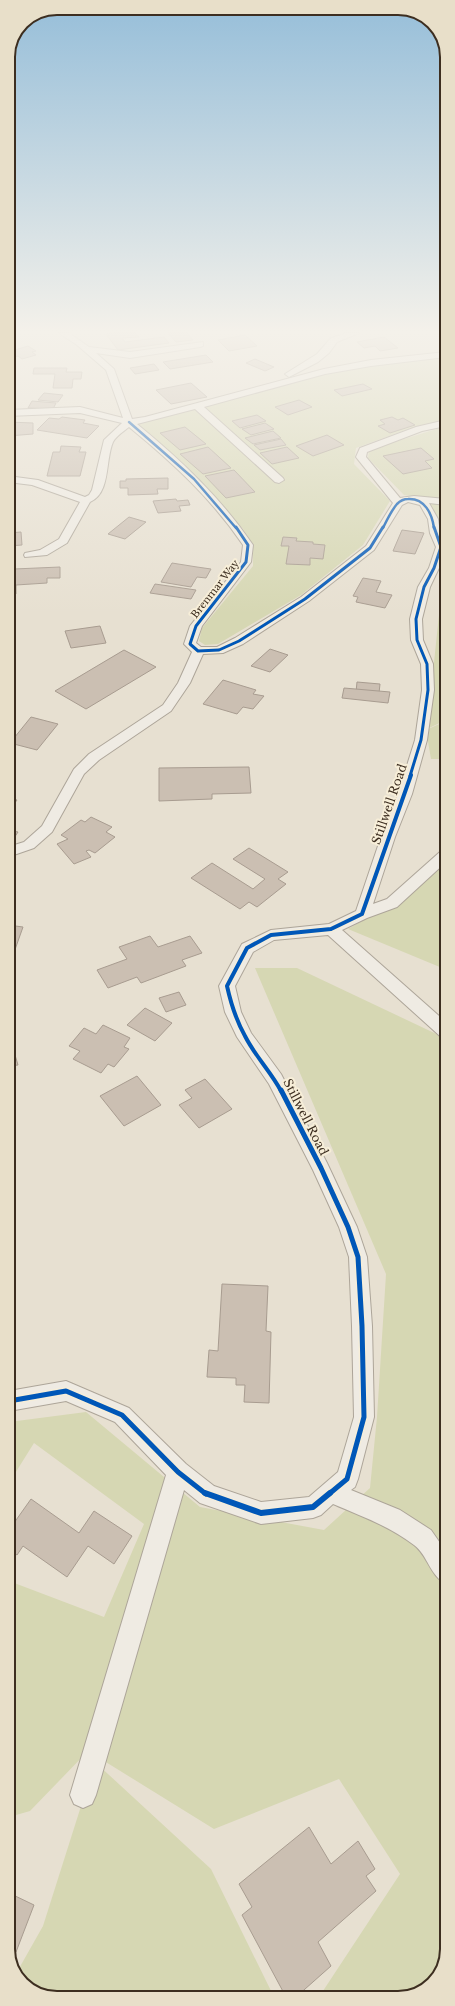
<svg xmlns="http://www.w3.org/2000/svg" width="455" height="2006" viewBox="0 0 455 2006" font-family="'Libre Baskerville',serif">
<rect width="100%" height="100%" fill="#e7e0d1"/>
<g fill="#d6d7b3">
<path d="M446,356V420L408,429L356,448L354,464L390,501L363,545L301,595L218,644L205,645L199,641L202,628L253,566V546L243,529L182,462L134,423C236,397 340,363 446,356Z"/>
<path d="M446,426V720L427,729L446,548L425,498L404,495L368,458L369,450Z"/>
<path d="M446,721V759H431L426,730Z"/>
<path d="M446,863L447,970L348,929L396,902Z"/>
<path d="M255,968H297L447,1039V1949L435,1981L407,1997H319L400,1874L339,1779L214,1829L88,1751L30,1811L9,1817V1581L104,1617L144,1524L34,1443L9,1483V1422L86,1412L200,1507L324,1530L370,1488L377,1417L386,1274Z"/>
<path d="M95,1762L211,1869L274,1997L54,1998L25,1986L17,1972L43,1926Z"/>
</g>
<g fill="#cbbfb2" stroke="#a89c90">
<path d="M113,333H136L139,337L122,338L125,342L164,337L169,343L118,350L106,334Z"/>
<path d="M168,333H187L193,340L176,342Z"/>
<path d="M245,335L257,346L229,351L218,340Z"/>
<path d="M384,337L398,348L380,351L375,346L364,348L357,342Z"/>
<path d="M28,346L36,351L32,352L36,355L22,359L18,356L8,359V352Z"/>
<path d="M206,355L213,362L170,369L163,362Z"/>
<path d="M255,359L274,367L265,371L246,363Z"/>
<path d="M154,364L159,370L135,374L130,368Z"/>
<path d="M34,368H67L66,372H82L81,379H73L72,388H53L55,374H33Z"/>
<path d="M191,383L207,397L171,404L156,390Z"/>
<path d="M363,384L372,389L342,396L334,390Z"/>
<path d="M44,393L63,395L58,402L38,400Z"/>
<path d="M299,400L312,407L288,415L275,407Z"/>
<path d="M32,401L56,403L53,409L28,408Z"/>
<path d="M257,415L266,421L240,428L232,421Z"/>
<path d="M62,417L85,420L83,423L99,426L87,438L37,430L49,418L59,419Z"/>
<path d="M392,417L398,420L403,418L415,425L390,433L378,426L385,424L380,420Z"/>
<path d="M8,422L33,423V434L8,436Z"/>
<path d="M265,423L274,429L251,435L242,429Z"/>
<path d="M185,427L206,444L180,450L160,433Z"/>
<path d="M273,431L281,438L253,444L245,438Z"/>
<path d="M327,435L344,445L313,456L296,446Z"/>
<path d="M281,439L286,445L260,450L254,445Z"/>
<path d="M61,446L81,447L79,452H86L80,476H47L53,452H60Z"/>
<path d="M208,447L231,468L203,474L180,454Z"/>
<path d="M287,447L299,458L272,464L260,453Z"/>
<path d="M421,448L434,459L425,461L432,468L403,474L383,456Z"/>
<path d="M234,470L255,492L226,498L205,476Z"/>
<path d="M168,478V489H157L158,494L128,495V488H120V481H126V479Z"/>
<path d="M176,499L177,501L188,500L190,505L179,506L181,511L158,513L153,501Z"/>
<path d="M129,517L146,522L125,539L108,534Z"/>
<path d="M402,530L424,533L415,554L393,551Z"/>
<path d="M21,532L22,545L8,546V533Z"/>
<path d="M283,537L297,538L296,541L313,542V544L325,545L323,559L310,558V565L286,564L289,546H281Z"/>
<path d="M172,563L197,567L211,569L206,578L197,577L191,587L161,582Z"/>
<path d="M60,567V578H47V583L16,585V594H8V579L14,578V569Z"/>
<path d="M363,578L381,581L376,592L392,595L385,608L356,602L358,597L353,596Z"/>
<path d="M155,584L196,590L191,599L150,593Z"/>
<path d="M100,626L106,643L71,648L65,631Z"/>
<path d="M270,649L288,655L270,672L251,666Z"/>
<path d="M124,650L156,667L86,709L55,691Z"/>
<path d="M223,680L256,690L253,694L264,696L253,709L243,707L237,714L203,704Z"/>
<path d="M357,682L380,684L379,693L356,692Z"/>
<path d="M344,688L390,692L388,703L342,698Z"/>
<path d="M31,717L58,724L37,750L10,743Z"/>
<path d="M249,767L251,793L212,794V799L159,801V768Z"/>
<path d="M8,798L17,800L11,808H8Z"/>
<path d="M91,817L112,827L106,832L115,837L95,853L89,850L86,851L91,857L74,864L57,844L68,839L61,835L81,820L85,822Z"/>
<path d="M8,830L18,832L12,841L8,840Z"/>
<path d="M249,848L288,872L278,879L286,884L257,907L249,902L240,909L191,878L212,863L253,889L265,879L233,859Z"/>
<path d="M8,925L23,927L12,958H8Z"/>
<path d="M150,936L158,947L190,936L202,953L182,960L186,966L141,983L137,977L108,988L97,970L127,959L119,947Z"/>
<path d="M179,992L186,1005L166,1012L159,998Z"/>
<path d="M145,1008L172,1023L155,1041L127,1025Z"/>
<path d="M103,1025L130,1038L124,1047L129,1049L114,1067L108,1064L101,1073L73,1059L80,1051L69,1046L84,1028L96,1034Z"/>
<path d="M9,1035L18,1065L10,1066L14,1079L8,1080Z"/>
<path d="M137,1076L161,1105L124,1126L100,1096Z"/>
<path d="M205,1079L232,1109L199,1128L179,1105L192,1098L185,1090Z"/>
<path d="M222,1284L268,1286L266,1331L271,1332L269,1403L244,1402L245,1385H236V1378L207,1377L209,1350L218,1351Z"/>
<path d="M31,1499L79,1533L94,1511L132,1536L114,1564L88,1546L67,1577L23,1546L17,1555L9,1549V1530Z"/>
<path d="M309,1827L331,1864L358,1841L375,1869L366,1876L376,1891L318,1942L331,1966L296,1997H286L242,1915L252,1907L239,1884Z"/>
<path d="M9,1893L34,1905L16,1952L9,1949Z"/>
</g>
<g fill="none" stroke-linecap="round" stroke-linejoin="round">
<g stroke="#ada599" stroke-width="2">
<g id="street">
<path d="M59,333H69L89,347L130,352L203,342V346L200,347L130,358L96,353L114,369L132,419L145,417L324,369L371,360L446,352V357L371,366L325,374L204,407L283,478L284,480L279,483L275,482L195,409L137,424C181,460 221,498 253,545L251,562L202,626L196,643L201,647H217L235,638L301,597L366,546L393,503L356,457L360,448L416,427L446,420V426L422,431L367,452L366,457L400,498L414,496L446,499V505L429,503L438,519L440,533L446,547L439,568L430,587L422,619L423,640L433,664L434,690L427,740L412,794L395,837L373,904L387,899L441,851L446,849V862L397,907L367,918L342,930L447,1023V1039L441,1037L328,935L274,940L253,952L235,986L241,1012L251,1033L281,1074L327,1163L357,1227L367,1257L372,1326L374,1417L358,1479L355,1487L351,1490L400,1510L431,1530L447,1553V1584C430,1577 428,1555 414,1545C389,1526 361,1516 333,1504L321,1515L313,1518L261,1524L200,1503L184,1490L96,1795L92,1804L83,1808L74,1804L70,1795L166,1475L115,1422L66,1401L9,1411V1391L66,1381L129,1408L186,1464L214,1486L261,1502L309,1497L338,1472L354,1417L352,1326L349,1257L339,1227L313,1170L269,1084L237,1037L225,1012L219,986L242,944L271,930L329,924L356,911L381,837L398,794L415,740L422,690L421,664L411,640L410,619L418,587L429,568L436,547L430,533L428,519L420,505L408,502L402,505L374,550L309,601L243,644L223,653L203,654L190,683L171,711L99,760L84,774L52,832L34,848L8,857V847L24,842L42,826L74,769L89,754L163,705L178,683L192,652L184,644L190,626L241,562L243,545C212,499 172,462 129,427C124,431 116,436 113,442C105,460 111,493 90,502L67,543L47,555L25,557L24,555L25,553L40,550L59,539L80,502L32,485L8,482V476L38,480L85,497L89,495L92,490L104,440L122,423L80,413L8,416V410L80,407L123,418L106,370L77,345Z"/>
<path d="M347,333H359L337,342L329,353L318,362L289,377L285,374L317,354L331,338Z"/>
</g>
</g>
<use href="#street" fill="#efebe3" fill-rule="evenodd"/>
<g stroke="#f7eed8" stroke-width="4">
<g id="cycleway-far4">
<path d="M129,422L194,479L236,528"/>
<path d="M383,528C387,520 391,511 397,504C400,501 405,499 408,499C425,498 432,514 434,528"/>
</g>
</g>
<g stroke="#f7eed8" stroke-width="5">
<g id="cycleway-far3">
<path d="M236,527L248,545L246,562L196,626L190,644L198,651L219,650L239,641L305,599L370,548L383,527"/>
<path d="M410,776L421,740L428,690L427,664L417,640L416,619L424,587L434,568L441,547L434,527"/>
</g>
</g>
<g stroke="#f7eed8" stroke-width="6">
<path id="cycleway-far2" d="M281,1091C271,1072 255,1056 245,1036C236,1020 231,1004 227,986L247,948L271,935L331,929L362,914L411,775"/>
</g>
<g stroke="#f7eed8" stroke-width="8">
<g id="cycleway-far1">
<path d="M281,1090L321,1168L348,1227L358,1257L362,1326L364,1417L347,1479L329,1494"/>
<path d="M9,1401L66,1391L122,1415L178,1472L206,1494"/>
</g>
</g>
<g stroke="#f7eed8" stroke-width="8">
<path id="cycleway" d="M205,1493L261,1513L313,1507L330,1493"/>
</g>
<use href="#cycleway-far4" stroke="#0057b8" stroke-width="2.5"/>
<use href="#cycleway-far3" stroke="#0057b8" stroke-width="3"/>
<use href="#cycleway-far2" stroke="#0057b8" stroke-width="4"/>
<use href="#cycleway-far1" stroke="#0057b8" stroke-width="5"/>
<use href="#cycleway" stroke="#0057b8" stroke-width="6"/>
</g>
<linearGradient id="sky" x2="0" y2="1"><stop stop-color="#96bed9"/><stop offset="0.54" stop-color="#f4f1ea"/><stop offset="1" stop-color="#f4f1ea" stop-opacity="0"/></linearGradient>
<rect width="455" height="614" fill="url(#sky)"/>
<g text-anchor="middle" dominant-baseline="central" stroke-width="4" stroke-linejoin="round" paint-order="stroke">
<g font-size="10" fill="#3d2e20" stroke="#f7eed8">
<text transform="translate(215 589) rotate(-52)">Brenmar Way</text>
</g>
<g font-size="12" fill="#3d2e20" stroke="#f7eed8">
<text transform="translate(389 804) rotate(-71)">Stillwell Road</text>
<text transform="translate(306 1117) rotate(63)">Stillwell Road</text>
</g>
</g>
<path d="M0 0H455V2006H0ZM57 15H398A42 42 0 0 1 440 57V1949A42 42 0 0 1 398 1991H57A42 42 0 0 1 15 1949V57A42 42 0 0 1 57 15Z" fill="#e8dfc9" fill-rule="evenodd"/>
<path fill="none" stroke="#3d2e20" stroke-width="2" d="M57 15H398A42 42 0 0 1 440 57V1949A42 42 0 0 1 398 1991H57A42 42 0 0 1 15 1949V57A42 42 0 0 1 57 15Z"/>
</svg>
